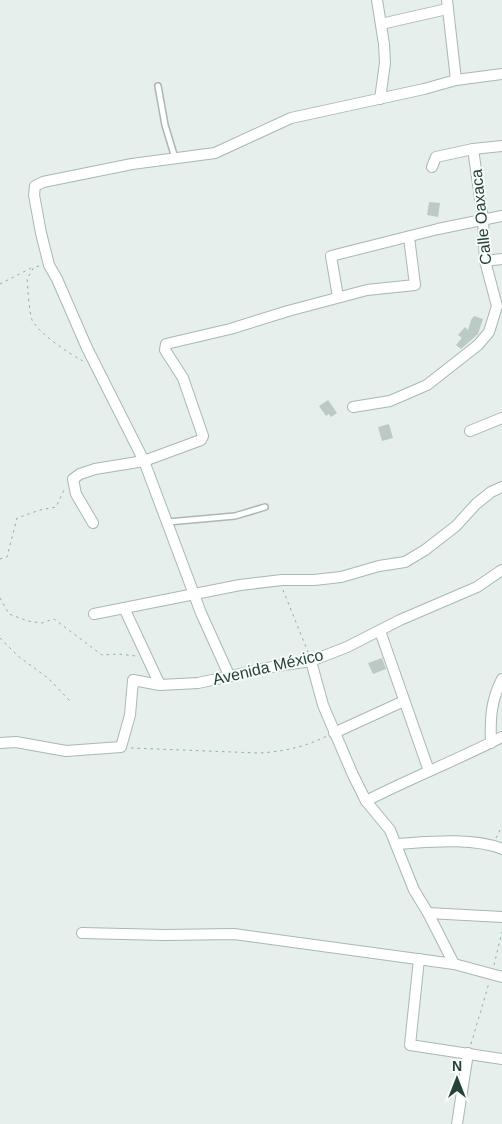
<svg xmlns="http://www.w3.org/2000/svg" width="502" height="1124" viewBox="0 0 502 1124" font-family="Helvetica,sans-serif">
<rect width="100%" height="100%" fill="#e6efeb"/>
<g fill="#bbcac4">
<path d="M429,202L440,203L438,217L427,215Z"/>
<path d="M474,316L483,319L478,334L461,349L456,345L462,338L458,335L465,327L468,330L471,320Z"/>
<path d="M328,400L337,413L331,417L329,414L326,416L319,406Z"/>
<path d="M389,424L393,438L382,441L378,427Z"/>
<path d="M382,658L386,669L373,674L368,663Z"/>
</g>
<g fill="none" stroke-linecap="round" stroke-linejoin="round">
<g stroke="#a8b8b2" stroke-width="8">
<g id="lane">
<path d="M158,86L165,125L175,158"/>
<path d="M168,522L235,516L265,507"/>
</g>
</g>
<g stroke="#a8b8b2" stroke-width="12">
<g id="street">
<path d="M377,0L384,44L385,63L380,99"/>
<path d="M447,0L456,80"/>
<path d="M381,24L447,9"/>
<path d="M432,167L436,157L473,149L502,146"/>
<path d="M485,261L502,259"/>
<path d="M338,297L331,256L438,229L502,216"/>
<path d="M353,407L390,401L427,385L478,345L489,332L497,306L485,261L483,219L473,149"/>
<path d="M470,431L502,418"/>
<path d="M93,523L76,494L73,479L80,474L95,469L144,461L201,440L203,436L183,378L165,350L166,344L230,329L288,311L367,290L415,285L409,237"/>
<path d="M124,608L160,685L198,683L277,666L311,661L347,647L400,620L477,587L502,570"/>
<path d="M94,614L240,585L282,580H314L341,577L379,566L405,562L425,550L456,526L476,504L491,492L502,487"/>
<path d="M380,631L429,771"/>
<path d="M311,661L323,705L353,775L366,801L390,830L414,890L428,913L454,964L502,977"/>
<path d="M229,675L201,613L144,461L87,348L57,279L49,265L41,233L34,195L35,186L43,182L132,164L215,153L291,118L424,89L456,80L502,74"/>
<path d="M334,733L404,701"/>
<path d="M0,743L16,742L66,751L121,747L130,715L133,680L160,685"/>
<path d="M491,743C490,719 491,700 502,679"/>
<path d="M366,801C411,778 457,760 502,737"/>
<path d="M397,844C428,842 473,837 502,849"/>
<path d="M428,913L502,917"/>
<path d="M82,933L165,935L234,934L454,964"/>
<path d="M419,959L410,1045L502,1059"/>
<path d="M457,1124L468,1053"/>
</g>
</g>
<g stroke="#86b3a5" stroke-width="1" stroke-dasharray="2.5 4" stroke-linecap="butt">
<path d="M39,266L34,267L27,279C28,288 29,316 33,322C43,336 68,353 83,361"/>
<path d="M0,284L33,267"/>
<path d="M0,559L7,557L17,518L40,510L56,507L65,488"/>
<path d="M283,590L308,652"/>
<path d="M0,598L9,614L28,621L42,623L54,619L102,655L119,654L136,656"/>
<path d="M0,638L18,656L49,679L70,701"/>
<path d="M131,748L258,753C282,752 305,747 327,736"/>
<path d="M496,838L502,826"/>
<path d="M494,965L502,932"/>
<path d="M471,1044L489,983"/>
</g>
<use href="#lane" stroke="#fff" stroke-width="5"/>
<use href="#street" stroke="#fff" stroke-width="10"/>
</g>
<g text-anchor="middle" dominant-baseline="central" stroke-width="4" stroke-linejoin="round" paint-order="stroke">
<g font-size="16" fill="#24423a" stroke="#f7fbf9">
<text transform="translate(481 217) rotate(-96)">Calle Oaxaca</text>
<text transform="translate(268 667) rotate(-13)">Avenida México</text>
</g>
</g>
<g transform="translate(457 1079)" stroke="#f7fbf9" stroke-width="4" paint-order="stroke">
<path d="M0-4L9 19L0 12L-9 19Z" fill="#24423a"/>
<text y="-8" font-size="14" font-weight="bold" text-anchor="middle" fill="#24423a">N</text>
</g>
</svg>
